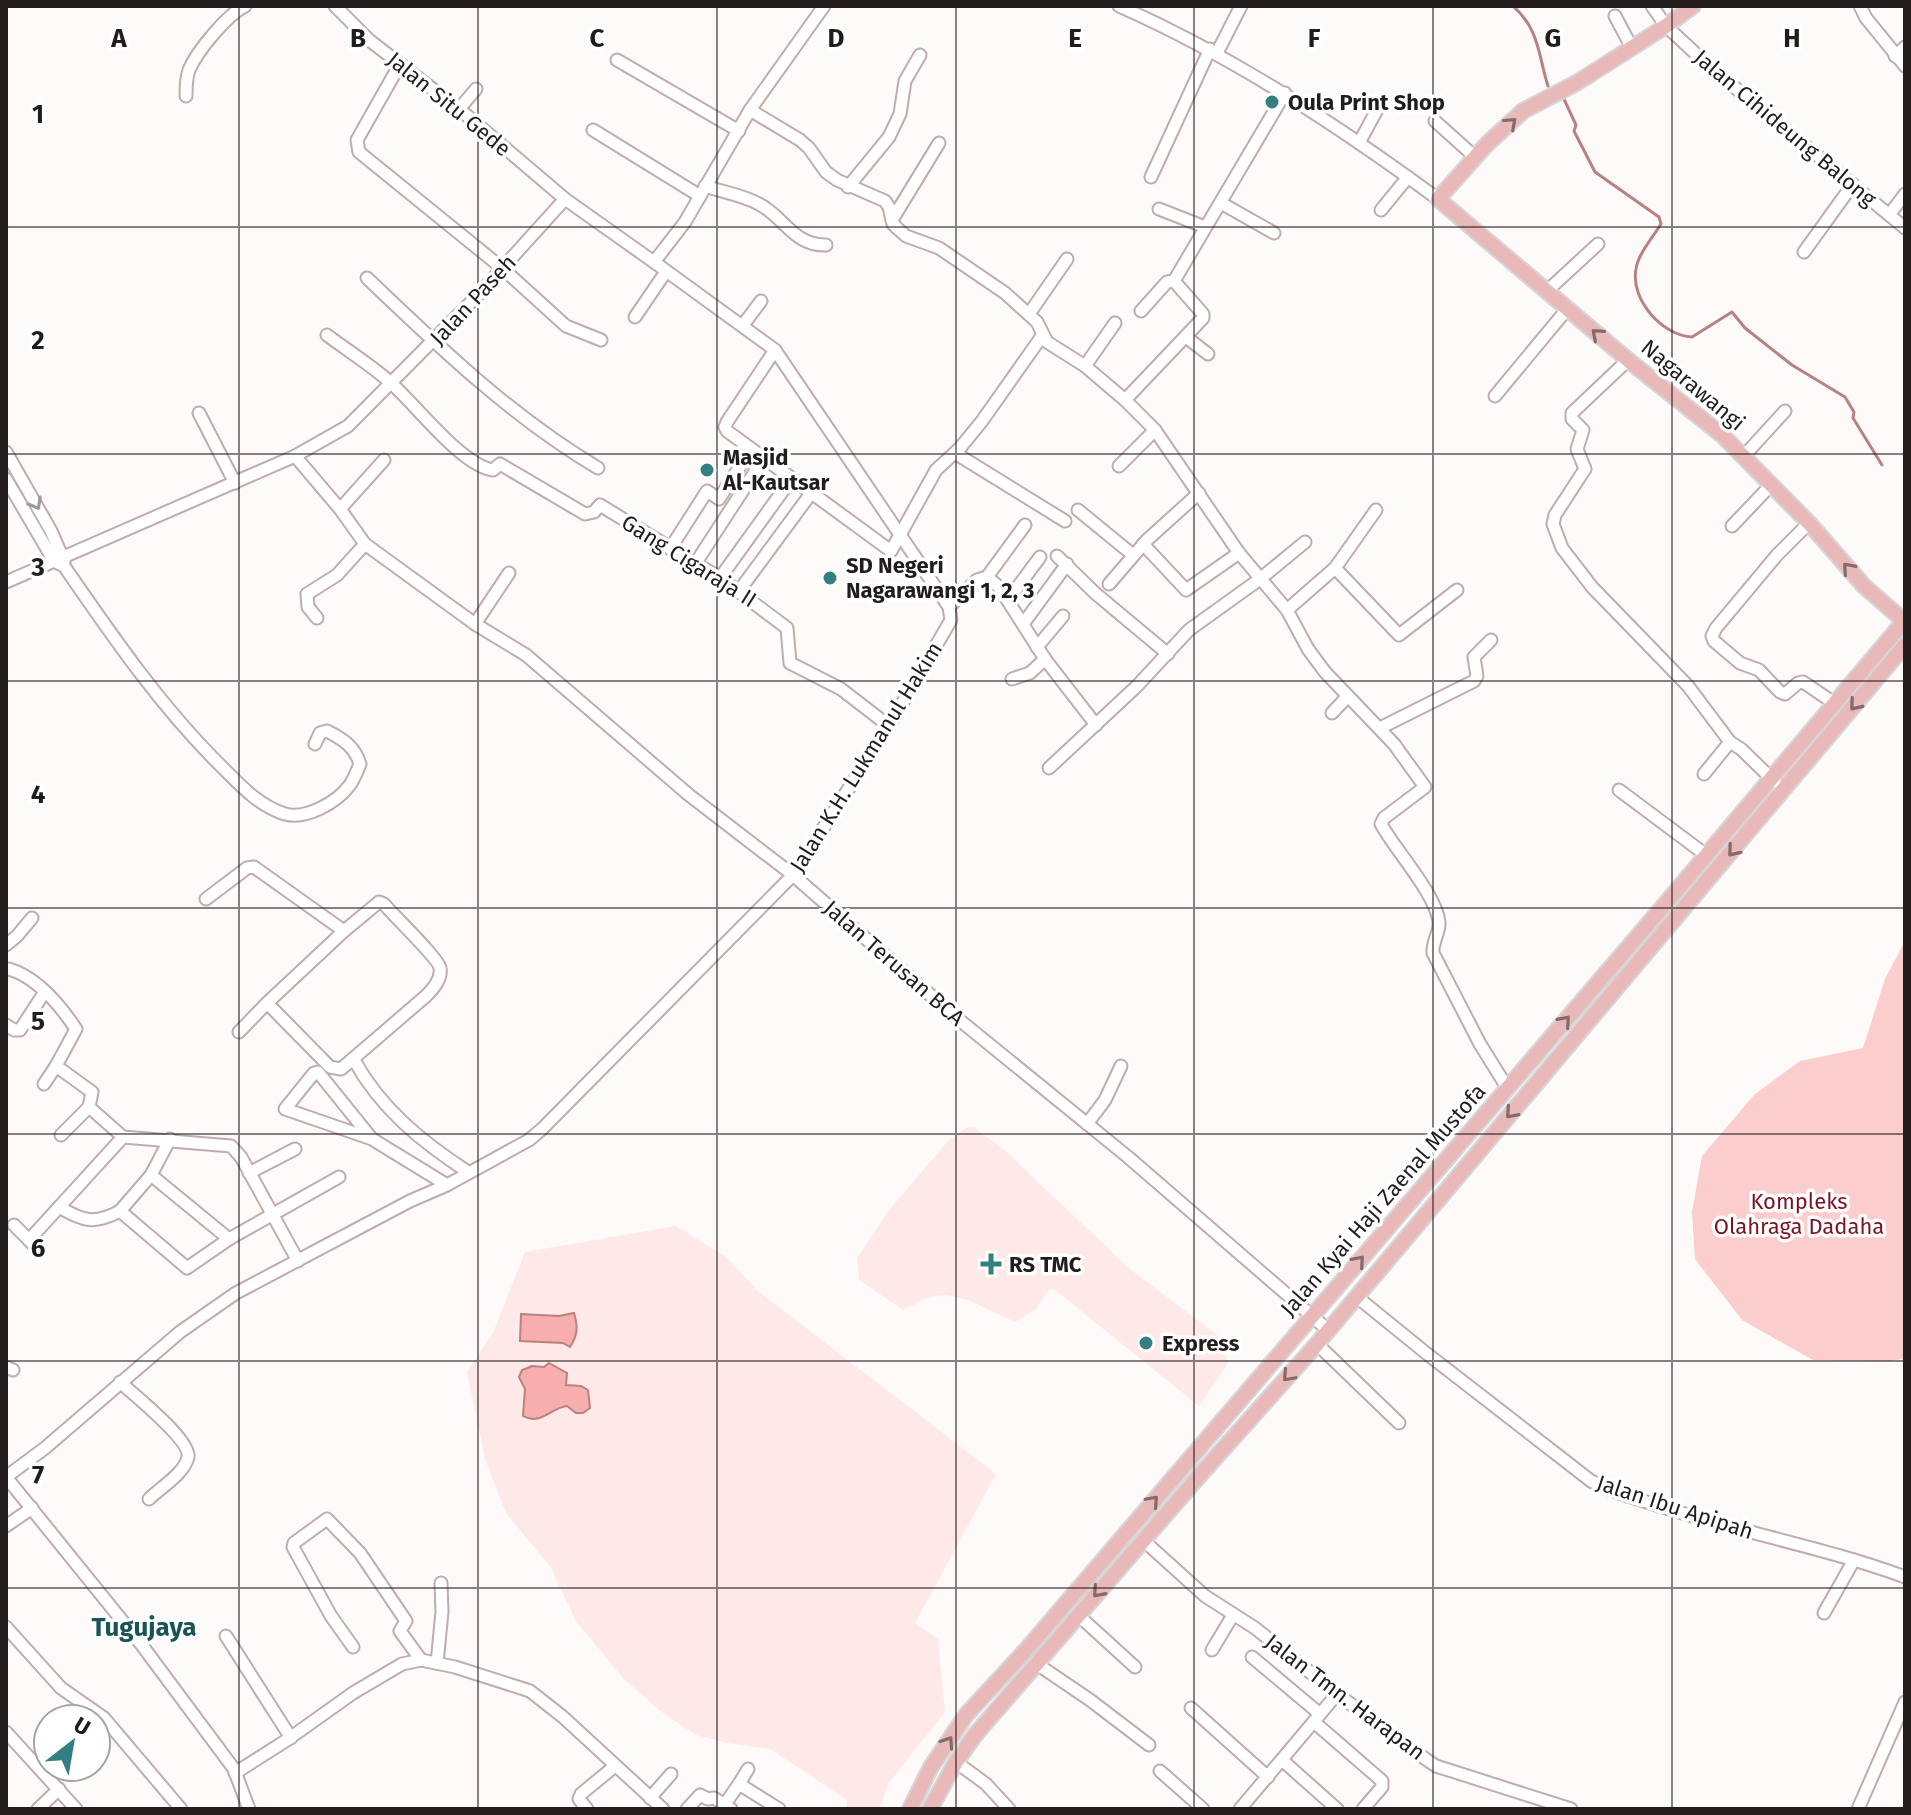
<svg xmlns="http://www.w3.org/2000/svg" width="1911" height="1815" viewBox="0 0 1911 1815" font-family="'Fira Sans',sans-serif">
<rect width="100%" height="100%" fill="#fefafa"/>
<g fill="#ffe8e8">
<path d="M973,1127L1001,1147L1131,1270L1217,1335L1228,1363L1199,1406L1055,1290L1049,1289L1036,1309L1015,1322L968,1300L945,1295L929,1297L903,1310L859,1280L857,1258L889,1210L948,1141L966,1128Z"/>
<path d="M676,1226L726,1257L759,1292L996,1474L915,1623L938,1639L945,1712L889,1783L879,1809H846L847,1800L770,1749L727,1743L696,1735L659,1710L623,1678L576,1621L550,1566L506,1513L485,1459L467,1372L493,1333L525,1252Z"/>
</g>
<path fill="#fbcdcc" d="M1905,941V1358L1891,1361L1813,1360L1742,1320L1695,1259L1692,1212L1702,1156L1754,1095L1800,1061L1863,1048L1885,979Z"/>
<g fill="#f7aeac" stroke="#b78281" stroke-width="2">
<path d="M574,1313C578,1326 578,1335 570,1347L563,1343L520,1341L521,1314L559,1316Z"/>
<path d="M549,1363L567,1373L566,1385L581,1386L588,1390L590,1408L583,1413H576L567,1406C550,1408 541,1426 523,1416L525,1389L519,1377L522,1370L532,1366L544,1367Z"/>
</g>
<g fill="none" stroke-linecap="round" stroke-linejoin="round">
<g stroke="#b78281" stroke-width="3">
<path d="M1513,6C1540,30 1538,55 1548,86"/>
<path d="M1563,97L1576,125L1574,131L1595,172L1659,217L1661,224C1653,237 1638,254 1636,269C1630,300 1663,336 1692,337L1732,312L1745,328L1792,365L1845,397L1854,412L1853,418L1882,465"/>
</g>
<g stroke="#beadac" stroke-width="15">
<g id="minor">
<path d="M335,6L369,40L465,114L565,199"/>
<path d="M1119,6C1234,57 1337,125 1438,199"/>
<path d="M1652,6L1666,26L1710,67L1905,228"/>
<path d="M1860,6L1866,18L1905,66"/>
<path d="M1615,16L1632,48"/>
<path d="M1217,53L1241,6"/>
<path d="M1895,56L1905,47"/>
<path d="M617,60L739,131"/>
<path d="M400,64L357,140L359,152L502,268L566,326L601,340"/>
<path d="M186,96C186,87 186,78 189,70C197,51 227,15 245,6"/>
<path d="M459,109L476,89"/>
<path d="M750,110L800,140L809,148L826,172L837,180L885,201L889,207L893,224L897,228L906,236L939,248L1005,293L1037,322L1047,342L1085,366L1125,400L1155,430L1239,553L1287,610L1308,649L1325,672L1394,744L1425,787L1384,818L1381,824C1395,850 1436,894 1439,922C1440,932 1432,942 1433,953L1480,1044L1508,1089"/>
<path d="M1435,121L1475,157"/>
<path d="M593,130L700,196"/>
<path d="M1359,143L1379,106"/>
<path d="M1151,177L1210,49"/>
<path d="M705,186C722,192 743,195 759,204C784,217 794,246 826,245"/>
<path d="M848,187L889,137L900,114L905,81L920,55"/>
<path d="M1221,203L1274,233"/>
<path d="M1159,209L1205,227"/>
<path d="M1381,210L1408,177"/>
<path d="M1889,215L1905,194"/>
<path d="M892,220L939,143"/>
<path d="M1804,252L1853,184"/>
<path d="M367,278C439,347 512,417 598,468"/>
<path d="M1547,291L1598,244"/>
<path d="M1141,311L1167,282L1174,281"/>
<path d="M1029,314L1067,259"/>
<path d="M635,317L665,273"/>
<path d="M743,325L761,301"/>
<path d="M327,335C348,351 371,365 391,383C417,406 461,465 493,470L500,464L585,514L594,512L600,505L723,580L787,628L790,663L841,689L889,726"/>
<path d="M1186,337L1208,354"/>
<path d="M775,350L727,422L725,427L727,431L891,551L936,470L960,448L982,421L1042,336"/>
<path d="M1628,360L1572,413V419L1583,430L1577,449L1585,469L1555,515L1553,524L1562,548L1592,587L1688,686L1730,742L1741,749L1775,782"/>
<path d="M1085,366L1115,323"/>
<path d="M1495,396L1568,308"/>
<path d="M1125,400L1203,318V314L1174,281L1285,93"/>
<path d="M199,413L235,483"/>
<path d="M6,452L51,531L64,561"/>
<path d="M955,453L1065,521"/>
<path d="M295,456L340,509L365,544L475,624L526,655L689,795L793,875L952,1014L1128,1157L1328,1330"/>
<path d="M1743,457L1785,411"/>
<path d="M1119,466L1155,430"/>
<path d="M6,479L54,561L64,566C113,637 161,707 222,767C241,786 259,806 285,814C306,820 337,802 349,786C354,780 357,771 360,764C355,747 343,739 327,731L320,733L315,744"/>
<path d="M340,509L384,460"/>
<path d="M1078,510L1133,555"/>
<path d="M1809,523L1777,555L1716,628L1712,636L1714,641L1740,663L1759,670L1780,692L1785,694L1798,683L1803,682L1834,703"/>
<path d="M1732,526L1771,485"/>
<path d="M1143,544L1186,590L1239,553"/>
<path d="M670,549L707,491L719,499L751,449"/>
<path d="M1057,556L1095,593L1168,654"/>
<path d="M695,564L764,458"/>
<path d="M1335,568L1399,635L1457,590"/>
<path d="M987,577L999,587L1045,659L1096,725"/>
<path d="M720,578L792,478"/>
<path d="M6,582L295,456L348,426L479,294L565,199L654,262L685,222L750,110L824,6"/>
<path d="M1109,584L1147,540L1199,493"/>
<path d="M739,591L812,492"/>
<path d="M1008,600L1040,557"/>
<path d="M949,607L977,580L987,577L1025,525"/>
<path d="M1287,610L1335,568L1376,510"/>
<path d="M317,618L308,607L307,594L337,575L365,544"/>
<path d="M475,624L509,573"/>
<path d="M1023,624L1067,564"/>
<path d="M1037,647L1063,616"/>
<path d="M1012,679L1030,673L1045,659"/>
<path d="M1332,713L1348,696"/>
<path d="M1380,728L1474,681L1477,676L1474,657L1491,640"/>
<path d="M1049,768L1137,686L1189,630L1260,579L1305,542"/>
<path d="M1704,774L1730,742"/>
<path d="M1619,790L1706,855"/>
<path d="M206,899L247,868L254,867L344,931"/>
<path d="M6,945L17,936L32,918"/>
<path d="M9,969C36,977 60,1005 76,1029L56,1066L92,1092L89,1107"/>
<path d="M6,1025L14,1030H20L44,993"/>
<path d="M239,1032L267,1003L330,1067L341,1069L426,996C433,989 442,979 440,968C439,959 393,915 384,904L379,902L344,931L267,1003"/>
<path d="M354,1060C381,1109 422,1142 468,1172"/>
<path d="M44,1084L56,1066"/>
<path d="M1087,1124L1105,1100L1121,1066"/>
<path d="M61,1135L89,1107L123,1137L231,1146L241,1157L298,1261"/>
<path d="M170,1139L151,1175L120,1211L187,1268L229,1239L339,1177"/>
<path d="M372,1139L285,1109L314,1073L318,1072L372,1139L447,1185"/>
<path d="M249,1173L295,1149"/>
<path d="M151,1175L229,1239"/>
<path d="M59,1207C83,1221 94,1225 120,1211"/>
<path d="M14,1225L29,1240"/>
<path d="M38,1250L29,1240L123,1137"/>
<path d="M1357,1297L1426,1353L1591,1481C1616,1494 1645,1501 1672,1510C1749,1534 1829,1549 1905,1577"/>
<path d="M1317,1344L1399,1423"/>
<path d="M6,1367L13,1370"/>
<path d="M120,1382C134,1395 191,1440 188,1457C185,1473 160,1488 149,1499"/>
<path d="M6,1526L32,1508"/>
<path d="M1143,1540L1205,1596L1255,1628L1337,1694L1427,1760L1436,1766L1571,1809"/>
<path d="M1824,1613L1854,1560"/>
<path d="M1078,1615L1135,1667"/>
<path d="M6,1627L61,1688L104,1718L181,1809"/>
<path d="M226,1636L291,1738"/>
<path d="M353,1647L331,1616L293,1547L294,1543L327,1519L360,1553L406,1621L400,1631L421,1660"/>
<path d="M1212,1650L1233,1615"/>
<path d="M1252,1657L1320,1714"/>
<path d="M437,1663L442,1612L441,1583"/>
<path d="M1037,1664L1090,1700L1149,1745"/>
<path d="M1191,1708L1268,1777"/>
<path d="M1314,1722L1382,1781V1787L1363,1809"/>
<path d="M6,1732L76,1809"/>
<path d="M1282,1760L1337,1809"/>
<path d="M956,1762L986,1784L1009,1809"/>
<path d="M748,1769L739,1784L779,1809"/>
<path d="M1160,1771L1203,1809"/>
<path d="M235,1773L287,1740L353,1693L402,1664L421,1660L455,1667L530,1691L563,1717L663,1809"/>
<path d="M650,1798L671,1774"/>
<path d="M725,1804L739,1784"/>
<path d="M38,1809L59,1789"/>
<path d="M249,1809L234,1769L141,1644L6,1477L45,1448L180,1332L236,1293L410,1201L447,1185L529,1140L542,1129L793,875L889,726L951,620L949,607L775,350L654,262"/>
<path d="M587,1809L579,1799L581,1794L615,1766"/>
<path d="M687,1809L700,1795L708,1799L714,1798L731,1809"/>
<path d="M1240,1809L1337,1694"/>
<path d="M1858,1809L1905,1702"/>
</g>
</g>
<g stroke="#d7d6d6" stroke-width="18">
<g id="major">
<path d="M1693,6L1666,26L1578,82L1523,111L1487,144L1438,199L1628,360L1722,435L1809,523L1864,586L1905,622"/>
<path d="M910,1809L931,1767L966,1715L1026,1650L1655,916L1900,626"/>
<path d="M930,1809L956,1762L975,1735L1200,1475L1317,1344L1905,645"/>
</g>
</g>
<use href="#minor" stroke="#fff" stroke-width="11"/>
<use href="#major" stroke="#e9b9b9" stroke-width="14"/>
</g>
<defs><path id="oneway-chevron" d="M-2-3.5L2.5 0L-2 3.5" fill="none" stroke-width="1.6" stroke-linecap="round" stroke-linejoin="round" transform="scale(2)"/></defs>
<g stroke="#866a6a">
<use href="#oneway-chevron" transform="translate(1511 123) rotate(-42)"/>
<use href="#oneway-chevron" transform="translate(1597 334) rotate(-139)"/>
<use href="#oneway-chevron" transform="translate(1848 568) rotate(-131)"/>
<use href="#oneway-chevron" transform="translate(1855 705) rotate(130)"/>
<use href="#oneway-chevron" transform="translate(1733 851) rotate(130)"/>
<use href="#oneway-chevron" transform="translate(1565 1021) rotate(-49)"/>
<use href="#oneway-chevron" transform="translate(1511 1113) rotate(131)"/>
<use href="#oneway-chevron" transform="translate(1359 1261) rotate(-49)"/>
<use href="#oneway-chevron" transform="translate(1288 1376) rotate(132)"/>
<use href="#oneway-chevron" transform="translate(1153 1501) rotate(-48)"/>
<use href="#oneway-chevron" transform="translate(1098 1592) rotate(131)"/>
<use href="#oneway-chevron" transform="translate(948 1742) rotate(-56)"/>
</g>
<use stroke="#9c9999" href="#oneway-chevron" transform="translate(36 504) rotate(60)"/>
<path fill="none" stroke="#221c1c" stroke-width="2" stroke-opacity="0.55" d="M239,6V1809M478,6V1809M717,6V1809M956,6V1809M1194,6V1809M1433,6V1809M1672,6V1809M6,227H1905M6,454H1905M6,681H1905M6,908H1905M6,1134H1905M6,1361H1905M6,1588H1905"/>
<g fill="#357e82" stroke="#fff" stroke-width="3">
<circle cx="1272" cy="102" r="8"/>
<circle cx="707" cy="470" r="8"/>
<circle cx="830" cy="578" r="8"/>
<path d="M987 1252h8v8h8v8h-8v8h-8v-8h-8v-8h8z"/>
<circle cx="1146" cy="1343" r="8"/>
</g>
<g text-anchor="middle" dominant-baseline="central" stroke-width="7" stroke-linejoin="round" paint-order="stroke">
<g font-size="22" font-weight="bold" fill="#221c1c" stroke="#fff" text-anchor="start">
<text x="1288" y="102">Oula Print Shop</text>
<text x="723" y="457">Masjid<tspan x="723" dy="25">Al-Kautsar</tspan></text>
<text x="846" y="565">SD Negeri<tspan x="846" dy="25">Nagarawangi 1, 2, 3</tspan></text>
<text x="1009" y="1264">RS TMC</text>
<text x="1162" y="1343">Express</text>
</g>
<g font-size="22" fill="#221c1c" stroke="#fff">
<text transform="translate(449 104) rotate(39)">Jalan Situ Gede</text>
<text transform="translate(1785 128) rotate(40)">Jalan Cihideung Balong</text>
<text transform="translate(473 300) rotate(-47)">Jalan Paseh</text>
<text transform="translate(1693 385) rotate(40)">Nagarawangi</text>
<text transform="translate(689 561) rotate(32)">Gang Cigaraja II</text>
<text transform="translate(866 757) rotate(-58)">Jalan K.H. Lukmanul Hakim</text>
<text transform="translate(894 963) rotate(41)">Jalan Terusan BCA</text>
<text transform="translate(1383 1200) rotate(-49)">Jalan Kyai Haji Zaenal Mustofa</text>
<text transform="translate(1675 1507) rotate(18)">Jalan Ibu Apipah</text>
<text transform="translate(1345 1697) rotate(37)">Jalan Tmn. Harapan</text>
</g>
<g font-size="22" fill="#7c1322" stroke="#fff">
<text x="1799" y="1201">Kompleks<tspan x="1799" dy="25">Olahraga Dadaha</tspan></text>
</g>
<g font-size="26" font-weight="bold" fill="#185558" stroke="#fff">
<text x="144" y="1627">Tugujaya</text>
</g>
</g>
<g font-size="26" text-anchor="middle" font-weight="bold" fill="#221c1c" stroke="#fff" stroke-width="7" stroke-linejoin="round" paint-order="stroke">
<text x="119" y="47">A</text>
<text x="358" y="47">B</text>
<text x="597" y="47">C</text>
<text x="836" y="47">D</text>
<text x="1075" y="47">E</text>
<text x="1314" y="47">F</text>
<text x="1553" y="47">G</text>
<text x="1792" y="47">H</text>
<text x="38" y="123">1</text>
<text x="38" y="349">2</text>
<text x="38" y="576">3</text>
<text x="38" y="803">4</text>
<text x="38" y="1030">5</text>
<text x="38" y="1257">6</text>
<text x="38" y="1484">7</text>
</g>
<rect width="1911" height="1815" fill="none" stroke="#221c1c" stroke-width="16"/>
<g transform="translate(72 1743) rotate(31)"><circle r="38" fill="#ffffff" stroke="#a7a4a4" stroke-width="2"/>
<path d="M0-6L14 30L0 20L-14 30Z" fill="#357e82"/>
<text y="-12" font-size="22" font-weight="bold" text-anchor="middle" fill="#221c1c">U</text>
</g>
</svg>
